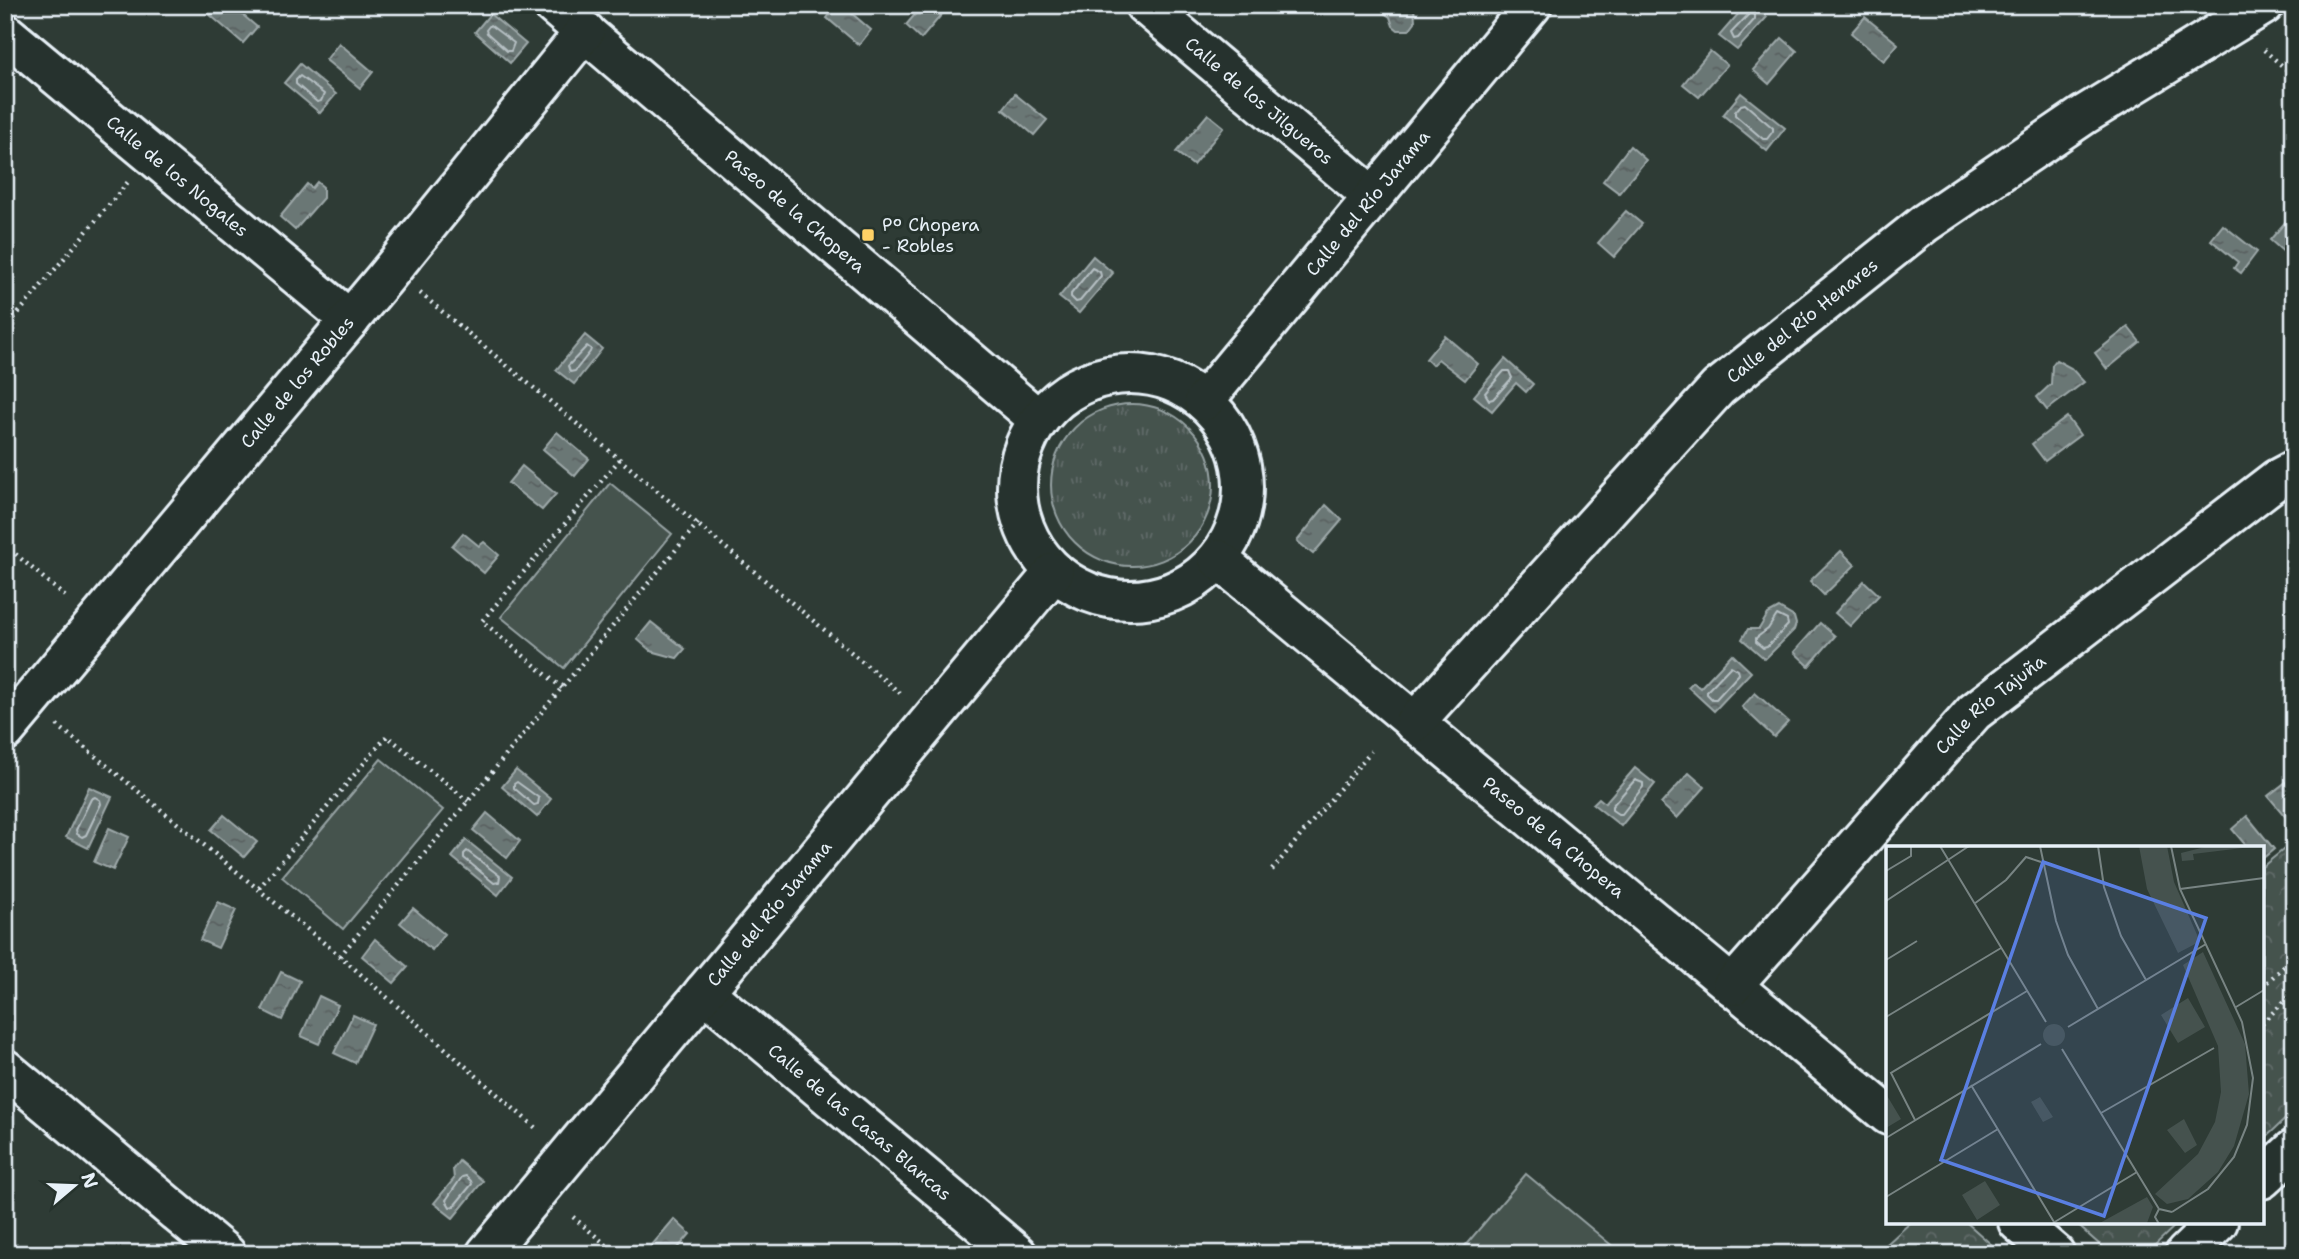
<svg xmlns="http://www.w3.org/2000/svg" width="2299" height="1259" viewBox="0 0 2299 1259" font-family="'Shantell Sans',sans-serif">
<defs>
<pattern id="grass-tufts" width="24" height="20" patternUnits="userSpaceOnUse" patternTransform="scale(1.75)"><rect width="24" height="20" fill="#45524e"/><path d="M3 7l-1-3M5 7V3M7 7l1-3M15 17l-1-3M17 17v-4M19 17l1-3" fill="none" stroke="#606b68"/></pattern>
<pattern id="park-crowns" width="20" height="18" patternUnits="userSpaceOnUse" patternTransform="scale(1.75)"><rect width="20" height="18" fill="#45524e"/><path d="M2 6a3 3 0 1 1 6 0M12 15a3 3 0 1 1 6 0" fill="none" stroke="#606b68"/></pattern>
<pattern id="water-ripples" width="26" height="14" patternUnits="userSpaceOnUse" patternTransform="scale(1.75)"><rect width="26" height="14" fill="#6b7775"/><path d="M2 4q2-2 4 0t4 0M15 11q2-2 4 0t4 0" fill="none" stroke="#586060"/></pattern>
</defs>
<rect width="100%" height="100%" fill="#2e3b35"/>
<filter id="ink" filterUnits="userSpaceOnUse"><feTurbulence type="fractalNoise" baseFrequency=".0143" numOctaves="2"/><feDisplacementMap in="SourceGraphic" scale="14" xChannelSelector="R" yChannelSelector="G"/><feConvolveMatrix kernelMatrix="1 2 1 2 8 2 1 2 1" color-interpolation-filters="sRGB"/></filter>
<g filter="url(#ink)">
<circle fill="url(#grass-tufts)" stroke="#96a2a3" stroke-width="2" cx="1132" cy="485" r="81"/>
<g fill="url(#park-crowns)" stroke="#96a2a3" stroke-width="2">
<path d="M2294,841V1111L2262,1141V867Z"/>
<path d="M1911,1222H1966L2002,1254H1876Z"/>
<path d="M2074,1222H2179L2151,1249L2137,1254H2116L2108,1252Z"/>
</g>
<g fill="#45524e" stroke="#96a2a3" stroke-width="2">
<path d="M610,483L672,534L564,668L501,617Z"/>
<path d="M381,759L443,810L343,929L282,877Z"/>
<path d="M1526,1174L1622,1254H1458Z"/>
</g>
<g fill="url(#water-ripples)" stroke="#9da8a9" stroke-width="2">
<path d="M219,5H231L257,27L243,43L210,15Z"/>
<path d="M837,5H842L871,30L859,45L827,18Z"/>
<path d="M923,5L948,7L921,39L906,25Z"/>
<path d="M1372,5H1414L1415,22L1409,30H1398L1393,26L1390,17Z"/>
<path d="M1746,5H1754L1767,17L1737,50L1719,36Z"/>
<path d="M490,14L526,44L510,63L475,32Z"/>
<path d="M1865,17L1898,44L1884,61L1851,33Z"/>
<path d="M1782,38L1797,51L1769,84L1753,70Z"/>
<path d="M339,43L373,72L360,88L326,60Z"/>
<path d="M1710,51L1727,65L1699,97L1683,84Z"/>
<path d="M300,64L336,94L320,113L284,83Z"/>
<path d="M1741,93L1785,128L1767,151L1723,115Z"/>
<path d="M1015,94L1047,120L1034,135L1003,109Z"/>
<path d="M1208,114L1224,127L1193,165L1176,152Z"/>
<path d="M1630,146L1646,160L1619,193L1603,181Z"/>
<path d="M317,182L323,187V198L295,230L280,217L307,184L312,188Z"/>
<path d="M1626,211L1642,224L1614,257L1598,243Z"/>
<path d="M2294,212V243L2285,253L2270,240Z"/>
<path d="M2223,225L2257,252L2241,273L2234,268L2238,262L2211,240Z"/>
<path d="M1093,256L1113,273L1079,313L1059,297Z"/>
<path d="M2128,327L2140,342L2107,369L2095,353Z"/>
<path d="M585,335L602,349L574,384L556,370Z"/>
<path d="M1445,336L1478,364L1465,380L1438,359L1432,365L1426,359Z"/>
<path d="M1505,359L1533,384L1526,392L1516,383L1492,411L1474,396Z"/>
<path d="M2056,360L2071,368L2084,382L2047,410L2037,397L2051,384L2052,365Z"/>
<path d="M2067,417L2080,435L2045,461L2032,444Z"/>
<path d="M557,432L589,459L575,476L543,449Z"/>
<path d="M522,466L556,494L542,510L508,483Z"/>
<path d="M1326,505L1342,520L1313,554L1297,541Z"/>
<path d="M463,533L479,546L484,542L499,555L484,573L452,546Z"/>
<path d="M1841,551L1855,565L1824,595L1810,581Z"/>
<path d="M1864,581L1879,595L1850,626L1835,613Z"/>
<path d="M1779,608L1794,617L1796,624L1794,630L1765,659L1742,639L1748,629H1759L1768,614Z"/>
<path d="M651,622L685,649L677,658L651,651L637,639Z"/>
<path d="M1820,623L1835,636L1809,666L1794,652Z"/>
<path d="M1732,654L1751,672L1714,711L1688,687L1693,682L1700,688Z"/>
<path d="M1755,693L1788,722L1774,737L1742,707Z"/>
<path d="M1635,768L1655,784L1621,826L1593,804L1599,798L1605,803Z"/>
<path d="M516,770L551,799L537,817L502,787Z"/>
<path d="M1689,773L1705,787L1677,818L1661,804Z"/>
<path d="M2286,782L2294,792V827L2268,796Z"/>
<path d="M89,787L112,797L88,848L66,837Z"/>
<path d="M487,813L520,841L507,858L473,830Z"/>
<path d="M224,815L257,842L244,857L211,830Z"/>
<path d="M2247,816L2274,849L2262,859V848H2248L2232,829Z"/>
<path d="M109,828L129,837L113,870L94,862Z"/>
<path d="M466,840L512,877L498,895L452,857Z"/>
<path d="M218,902L236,910L218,948L200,940Z"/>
<path d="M413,908L444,934L432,950L400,923Z"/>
<path d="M375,939L408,967L394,983L362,956Z"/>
<path d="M281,972L300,981L282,1020L262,1010Z"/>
<path d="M319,996L338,1005L319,1044L301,1036Z"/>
<path d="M353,1015L373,1024L355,1063L334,1053Z"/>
<path d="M459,1161L483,1181L453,1218L434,1203L454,1179L453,1169Z"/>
<path d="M674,1219L690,1234L673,1254H649L646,1252Z"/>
</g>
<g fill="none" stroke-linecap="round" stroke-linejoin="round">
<g stroke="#b6c0c4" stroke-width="2">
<path d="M1750,13L1755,15V19L1738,38L1734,39L1731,33Z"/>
<path d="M490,25L514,43L511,51H507L487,33L486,30Z"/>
<path d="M300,76L324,94L321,101L317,102L296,84V80Z"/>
<path d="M1745,104L1773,128V131L1767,139H1763L1735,115V112L1741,105Z"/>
<path d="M1092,268L1100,272L1101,276L1080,301L1076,302L1071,297V294Z"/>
<path d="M587,346L591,349L590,352L575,371L570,372L568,366Z"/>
<path d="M1504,371H1509L1512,378L1493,399L1489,400L1485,393Z"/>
<path d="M1777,615L1787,620L1788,625L1767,647L1763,648L1756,642V638L1768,629Z"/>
<path d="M1731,666L1738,670L1739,674L1716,699H1712L1707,694V691Z"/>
<path d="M1635,780L1643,783V787L1622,814H1618L1612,810V806Z"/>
<path d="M517,782L539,798L538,804L534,805L514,788V784Z"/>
<path d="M95,797L100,800L101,804L86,835L82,837L77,834L76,830L91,799Z"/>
<path d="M467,851L500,876L499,882L494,883L464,858V854Z"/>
<path d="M466,1176L471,1181L472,1184L454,1206L450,1207L446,1200L462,1177Z"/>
</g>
<g stroke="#e8f1f8" stroke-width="44">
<g id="minor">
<path id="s1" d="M553,5L1038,419"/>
<path id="s2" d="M1145,5L1372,196"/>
<path id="s3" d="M5,33L350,320"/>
<circle cx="1130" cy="487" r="113"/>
<path id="s4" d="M1204,401L1532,5"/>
<path id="s5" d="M1218,559L1888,1115"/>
<path id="s6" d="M1414,723L1718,388L1925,223L2084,115L2264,5"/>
<path id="s7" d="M5,731L384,279L585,31"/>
<path id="s8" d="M1732,986L1974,712L2277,479L2294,470"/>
<path id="s9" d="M704,992L1017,1254"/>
<path d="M5,1069L226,1254"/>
<path d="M2262,1179L2294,1149"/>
<path d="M2018,1222L2055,1254"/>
<path id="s10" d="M486,1254L1054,572"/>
<path d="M2185,1254L2218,1222"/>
</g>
</g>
<g stroke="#e8f1f8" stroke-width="4.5" stroke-dasharray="2 5" stroke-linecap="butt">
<path d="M2264,50L2294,76"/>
<path d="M420,293L900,693"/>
<path d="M5,329L128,182"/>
<path d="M5,545L68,599"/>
<path d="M562,688L482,621L620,459"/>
<path d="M57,725L340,956L538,1130"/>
<path d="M1272,870L1371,751"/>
<path d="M259,888L387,736L468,801"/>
<path d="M340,956L698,523"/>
<path d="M2262,987L2294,957"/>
<path d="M2262,1023L2294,992"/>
<path d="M573,1217L617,1254"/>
</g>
<use href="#minor" stroke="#26332d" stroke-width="38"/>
</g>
</g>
<rect fill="#ffd166" stroke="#26332d" stroke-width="2.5" x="861" y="228" width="14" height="14" rx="3.5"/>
<g text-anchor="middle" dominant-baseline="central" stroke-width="6" stroke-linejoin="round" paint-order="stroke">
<g font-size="18" fill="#e8f1f8" stroke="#26332d">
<text stroke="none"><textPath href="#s2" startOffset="149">Calle de los Jilgueros</textPath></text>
<text stroke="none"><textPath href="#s3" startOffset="224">Calle de los Nogales</textPath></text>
<text stroke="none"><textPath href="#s4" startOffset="257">Calle del Río Jarama</textPath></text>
<text stroke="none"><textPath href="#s1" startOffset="318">Paseo de la Chopera</textPath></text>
<text stroke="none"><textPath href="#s6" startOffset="560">Calle del Río Henares</textPath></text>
<text stroke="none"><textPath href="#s7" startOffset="455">Calle de los Robles</textPath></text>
<text stroke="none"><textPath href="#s8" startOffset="383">Calle Río Tajuña</textPath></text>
<text stroke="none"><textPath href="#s5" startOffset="436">Paseo de la Chopera</textPath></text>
<text stroke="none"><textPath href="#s10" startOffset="443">Calle del Río Jarama</textPath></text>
<text stroke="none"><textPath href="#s9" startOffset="203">Calle de las Casas Blancas</textPath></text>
</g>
<g font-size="18" fill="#e8f1f8" stroke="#26332d" text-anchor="start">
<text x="882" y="225">Pº Chopera<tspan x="882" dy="21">- Robles</tspan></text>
</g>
</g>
<g transform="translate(1886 846)">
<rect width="378" height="378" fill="#2e3b35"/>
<path d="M157 189a11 11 0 1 1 22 0a11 11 0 1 1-22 0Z" fill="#45524e"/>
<path d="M253,0H281L288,36L312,91L311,97L292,107L261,43ZM317,106L359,198L363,248L348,300L332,326L302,353L281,358L269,348L312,308L329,276L335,246L332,200L297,119ZM261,351L267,361L261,377L212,378Z" fill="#45524e"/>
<path d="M323,0H365V1L307,8L308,14L296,15L295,7ZM302,152L319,181L292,197L275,169ZM0,248L15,273L0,282ZM154,251L167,271L157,276L145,256ZM298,273L311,299L299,307L281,284ZM99,335L114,359L91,374L76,349Z" fill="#45524e"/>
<path fill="none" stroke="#788483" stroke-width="2" d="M54,0L160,176M154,0L170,75L182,109L212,163M212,0L218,41L235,90L260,134M285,0L294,43L356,176L367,232L361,279L348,311L322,343L286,366M0,25L25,10V0M294,43L378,32M0,55L83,0M88,58L120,34L140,11L155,16M0,114L31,95M350,161L378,144M0,171L115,102M182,181L320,98M176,203L273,363M85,239L168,376M215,267L328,202M29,274L5,227L141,145M0,292L155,198M0,351L112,283M167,377L251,326M273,378L269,371L273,363L286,366"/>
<path fill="#5a7fe2" fill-opacity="0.15" stroke="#5a7fe2" stroke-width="3.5" d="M157,16L320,72L218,370L55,314Z"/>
<rect width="378" height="378" fill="none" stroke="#e8f1f8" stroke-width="3.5"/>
</g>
<rect width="2299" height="1259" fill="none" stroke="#26332d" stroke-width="28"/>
<rect x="14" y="14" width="2271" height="1231" fill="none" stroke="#e8f1f8" stroke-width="2.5" filter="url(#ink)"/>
<g transform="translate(74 1186) rotate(71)" stroke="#26332d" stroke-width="5" paint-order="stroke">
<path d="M0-5L12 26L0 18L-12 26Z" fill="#e8f1f8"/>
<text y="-10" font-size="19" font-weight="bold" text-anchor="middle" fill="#e8f1f8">N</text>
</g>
</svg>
